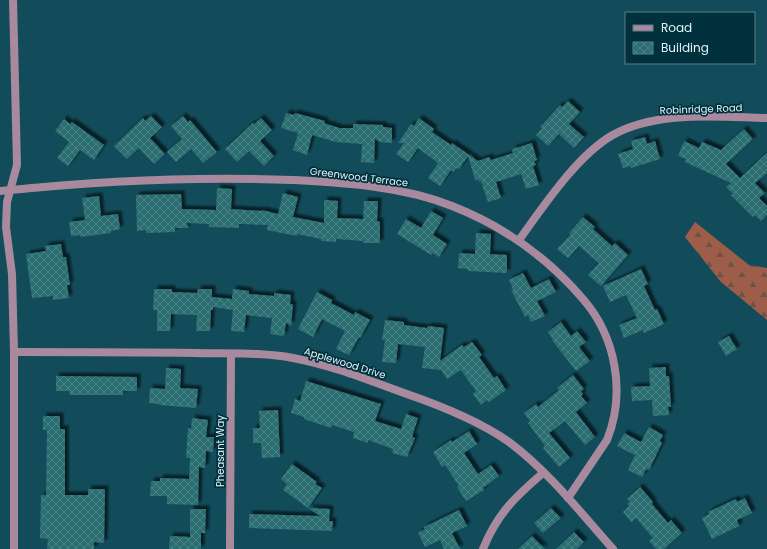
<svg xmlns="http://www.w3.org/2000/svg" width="767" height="549" viewBox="0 0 767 549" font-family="Poppins,sans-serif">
<defs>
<pattern id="forest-firs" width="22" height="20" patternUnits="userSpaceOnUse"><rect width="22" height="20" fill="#9e5d48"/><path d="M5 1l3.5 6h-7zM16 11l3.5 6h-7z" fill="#6c534a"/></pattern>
<pattern id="building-cross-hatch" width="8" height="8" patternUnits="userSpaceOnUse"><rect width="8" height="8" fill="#2b6e71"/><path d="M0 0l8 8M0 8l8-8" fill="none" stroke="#4a8386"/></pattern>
<filter id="shadow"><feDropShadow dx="3.5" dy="-3.5" stdDeviation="1" flood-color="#0009"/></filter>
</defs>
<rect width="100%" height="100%" fill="#124c5b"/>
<path fill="url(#forest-firs)" d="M695,222L749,265L767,268V320L721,282L685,237Z"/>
<g fill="url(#building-cross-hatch)" filter="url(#shadow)">
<path d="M568,101L580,112L569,124L584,137L574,148L559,134L548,146L536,135L542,128L540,127L560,105L562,107Z"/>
<path d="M286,113L294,115L295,113L325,121L324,123L339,128H353V124L383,125V127L392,128V143L380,142L375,139L374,163L361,162L362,144L336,142L312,135L307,155L293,150L298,133L281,128Z"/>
<path d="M151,116L162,127L150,138L165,154L154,164L139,148L127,159L114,146L143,118L145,121Z"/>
<path d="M183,116L188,122L190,120L217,152L203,163L191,149L176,162L167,152L182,139L171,126Z"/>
<path d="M261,118L272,130L260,141L274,156L264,166L249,151L237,162L225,149L253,123L254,124Z"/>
<path d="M419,118L434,129L432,132L451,145L452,143L478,161L489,157L491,160L513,153L512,149L532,143L537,160L534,161L536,165L533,166L539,185L526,189L521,174L496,182L501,198L488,202L481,181L479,182L478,179L475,180L468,156L459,169L456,168L453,172L451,170L440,186L428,178L438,163L418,148L408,162L396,154L404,143H398L411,124L414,126Z"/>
<path d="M64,119L70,124L72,122L104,145L94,160L80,150L68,166L57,158L69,142L55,131Z"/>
<path d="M744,129L753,139L726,164L740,178L767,153V173L755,183L765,193L759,198L767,206V215L761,221L755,215L753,217L731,195L733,194L726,187L731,183L685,162L686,159L678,156L684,141L699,148L702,142L721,150Z"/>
<path d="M645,137L647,144L655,141L660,159L631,168V166L623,168L618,154L633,149L631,141Z"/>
<path d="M217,188L232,189L231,209L262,211V210L278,214L283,193L298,197L293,217L324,223V200L338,201L337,218L363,219L364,201H378L377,221L380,222V243H363V241L336,239V242L321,241V239L297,234V236L267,230L268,225L239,224V228L209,227V224L187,223L188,228H175V232L146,233V230L137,231L136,195L181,194L182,209L216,210Z"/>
<path d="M99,196L101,216L118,214L120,229L111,231V233L80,237V235L71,236L69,222L85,220L82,198Z"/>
<path d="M431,211L443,218L433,235L447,244L439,257L433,253L431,255L397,234L406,219L421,228Z"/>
<path d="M583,217L595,227L593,229L612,246L615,243L628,255L601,286L588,275L599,263L579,246L568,258L557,249L571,234L569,233Z"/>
<path d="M476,233L491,234L490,254L507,255V273L468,271V269L458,268L459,253L475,254Z"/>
<path d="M61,244L63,257H66L70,285H67L69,298L53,300V296L32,298L26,254L46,251L45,246Z"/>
<path d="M641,269L648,284L644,286L655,310L657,309L664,324L644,333L643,330L624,338L619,325L637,318L626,295L610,302L603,286Z"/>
<path d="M523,273L531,288L549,279L556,292L537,301L545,316L531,322L528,315L525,317L511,290L513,289L509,280Z"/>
<path d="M154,289H172V292L197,293L198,289H212V297L232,299L233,289L249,291V294L274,296V293L291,295L290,304H293L291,326L286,323L284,336L270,334L272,318L246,315L244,332L231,331L233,310L213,307V310H211L210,331H196L197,315L171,314L170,331H157V310H153Z"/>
<path d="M317,292L332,300L331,303L354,315L355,312L370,320L360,338L359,337L349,355L336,349L345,331L322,319L313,337L298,329Z"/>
<path d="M385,320L404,322V325L427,328L428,326L444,328L440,361L462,345L464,347L472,342L482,355L479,357L494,378L497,376L506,390L492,400L489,402L487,400L481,405L473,394L476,391L461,370L447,379L441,370L422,368L425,347L398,344L396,363L382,362L385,340H382Z"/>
<path d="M561,322L571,336L577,331L586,342L579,347L590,361L576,371L552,340L553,339L548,332Z"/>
<path d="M729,336L737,349L726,356L718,342Z"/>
<path d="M666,367V376H669L671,407H668L669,415L653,416L652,400L632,401L631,387L650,386L649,368Z"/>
<path d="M166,368L181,369L180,388L198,389L196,408L159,405V404L149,403L150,388L165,389Z"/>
<path d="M573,375L584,389L581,391L583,394L581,396L587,403L576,412L595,437L585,445L565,421L549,433L570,458L559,467L543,448L545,446L528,423L530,421L524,413L536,404L538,407L559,390L557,388Z"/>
<path d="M56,376L137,377V391H123V395H70L69,391H56Z"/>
<path d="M306,381L381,404L375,421L401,429L406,414L418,418L412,437L415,438L407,457L392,453L393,449L368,440V443L353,438L354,432L332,425L331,428L304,419V417L291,413L295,399L300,401Z"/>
<path d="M278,410L280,457L262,458L261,443H253V428H260L259,411Z"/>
<path d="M43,416H60V429H65V495H88V489H105L104,543L94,542V549H47L48,539L40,538L41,495H46L47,430H43Z"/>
<path d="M192,418L208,420L206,437H214L213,452L206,451L205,468L199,467L198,505L167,504V496H150L151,481H160V478L189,479L190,458H186L188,428L191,429Z"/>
<path d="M649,427L663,435L660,441L662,443L649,470L646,469L642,477L628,470L635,455L617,446L624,433L641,442Z"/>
<path d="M469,431L477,444L464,453L478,474L491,465L499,476L483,488L484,490L466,501L457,487L459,486L445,465L442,467L433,452L451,440L452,442Z"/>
<path d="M292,464L317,482L315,484L322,488L308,508L283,490L287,484L281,479Z"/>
<path d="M640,487L653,502L652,504L668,523L671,520L682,533L664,549H656L649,541L653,538L636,518L631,522L623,512L629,506L627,504L630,501L627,499Z"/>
<path d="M745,498L752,513L737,520L739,526L712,539L702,518L709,514L708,512L736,499L737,502Z"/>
<path d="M308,508L330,509L329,521H333L332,531L249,528V514L320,516Z"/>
<path d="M551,508L561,518L543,533L534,523Z"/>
<path d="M190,509H206L205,533H201V549H169L170,536L190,537Z"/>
<path d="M459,510L467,526L452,533L460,549H444L440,540L425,547L418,533L425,529L424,527Z"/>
<path d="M574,532L584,542L577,549H556Z"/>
<path d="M532,536L545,549H518Z"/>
</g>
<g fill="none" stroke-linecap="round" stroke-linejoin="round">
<g stroke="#a8899e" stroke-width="8">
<path d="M13,0L17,165L7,202L6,227L12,274L14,352V549"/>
<path d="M0,191C97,181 195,176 293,180C346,183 402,186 452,206C503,226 547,257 583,299C616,337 626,393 607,440L568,498"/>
<path d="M519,240C543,207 576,157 611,136C655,110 718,117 767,118"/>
<path d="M14,352C75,352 135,352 196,353C228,354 261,352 293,358C331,365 368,380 404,393C439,405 478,420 509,442C548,471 581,513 613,549"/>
<path d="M230,549L231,354"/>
<path d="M483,549C497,514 515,497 543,473"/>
</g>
</g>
<g text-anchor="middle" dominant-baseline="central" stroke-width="3.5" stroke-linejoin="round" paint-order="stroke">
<g font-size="10" fill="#e3f5fb" stroke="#00313c">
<text transform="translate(701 109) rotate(-2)">Robinridge Road</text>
<text transform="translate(359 177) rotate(7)">Greenwood Terrace</text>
<text transform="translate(345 363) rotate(17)">Applewood Drive</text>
<text transform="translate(220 451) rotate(-90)">Pheasant Way</text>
</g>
</g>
<rect x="625" y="12" width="130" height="52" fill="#00313c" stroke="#5b7f88"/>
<rect x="633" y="25" width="20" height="6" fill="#a8899e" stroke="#5b7f88"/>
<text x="661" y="32" font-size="12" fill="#e3f5fb">Road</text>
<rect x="633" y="42" width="20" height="12" fill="url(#building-cross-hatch)" stroke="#5b7f88"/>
<text x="661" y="52" font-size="12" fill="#e3f5fb">Building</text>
</svg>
